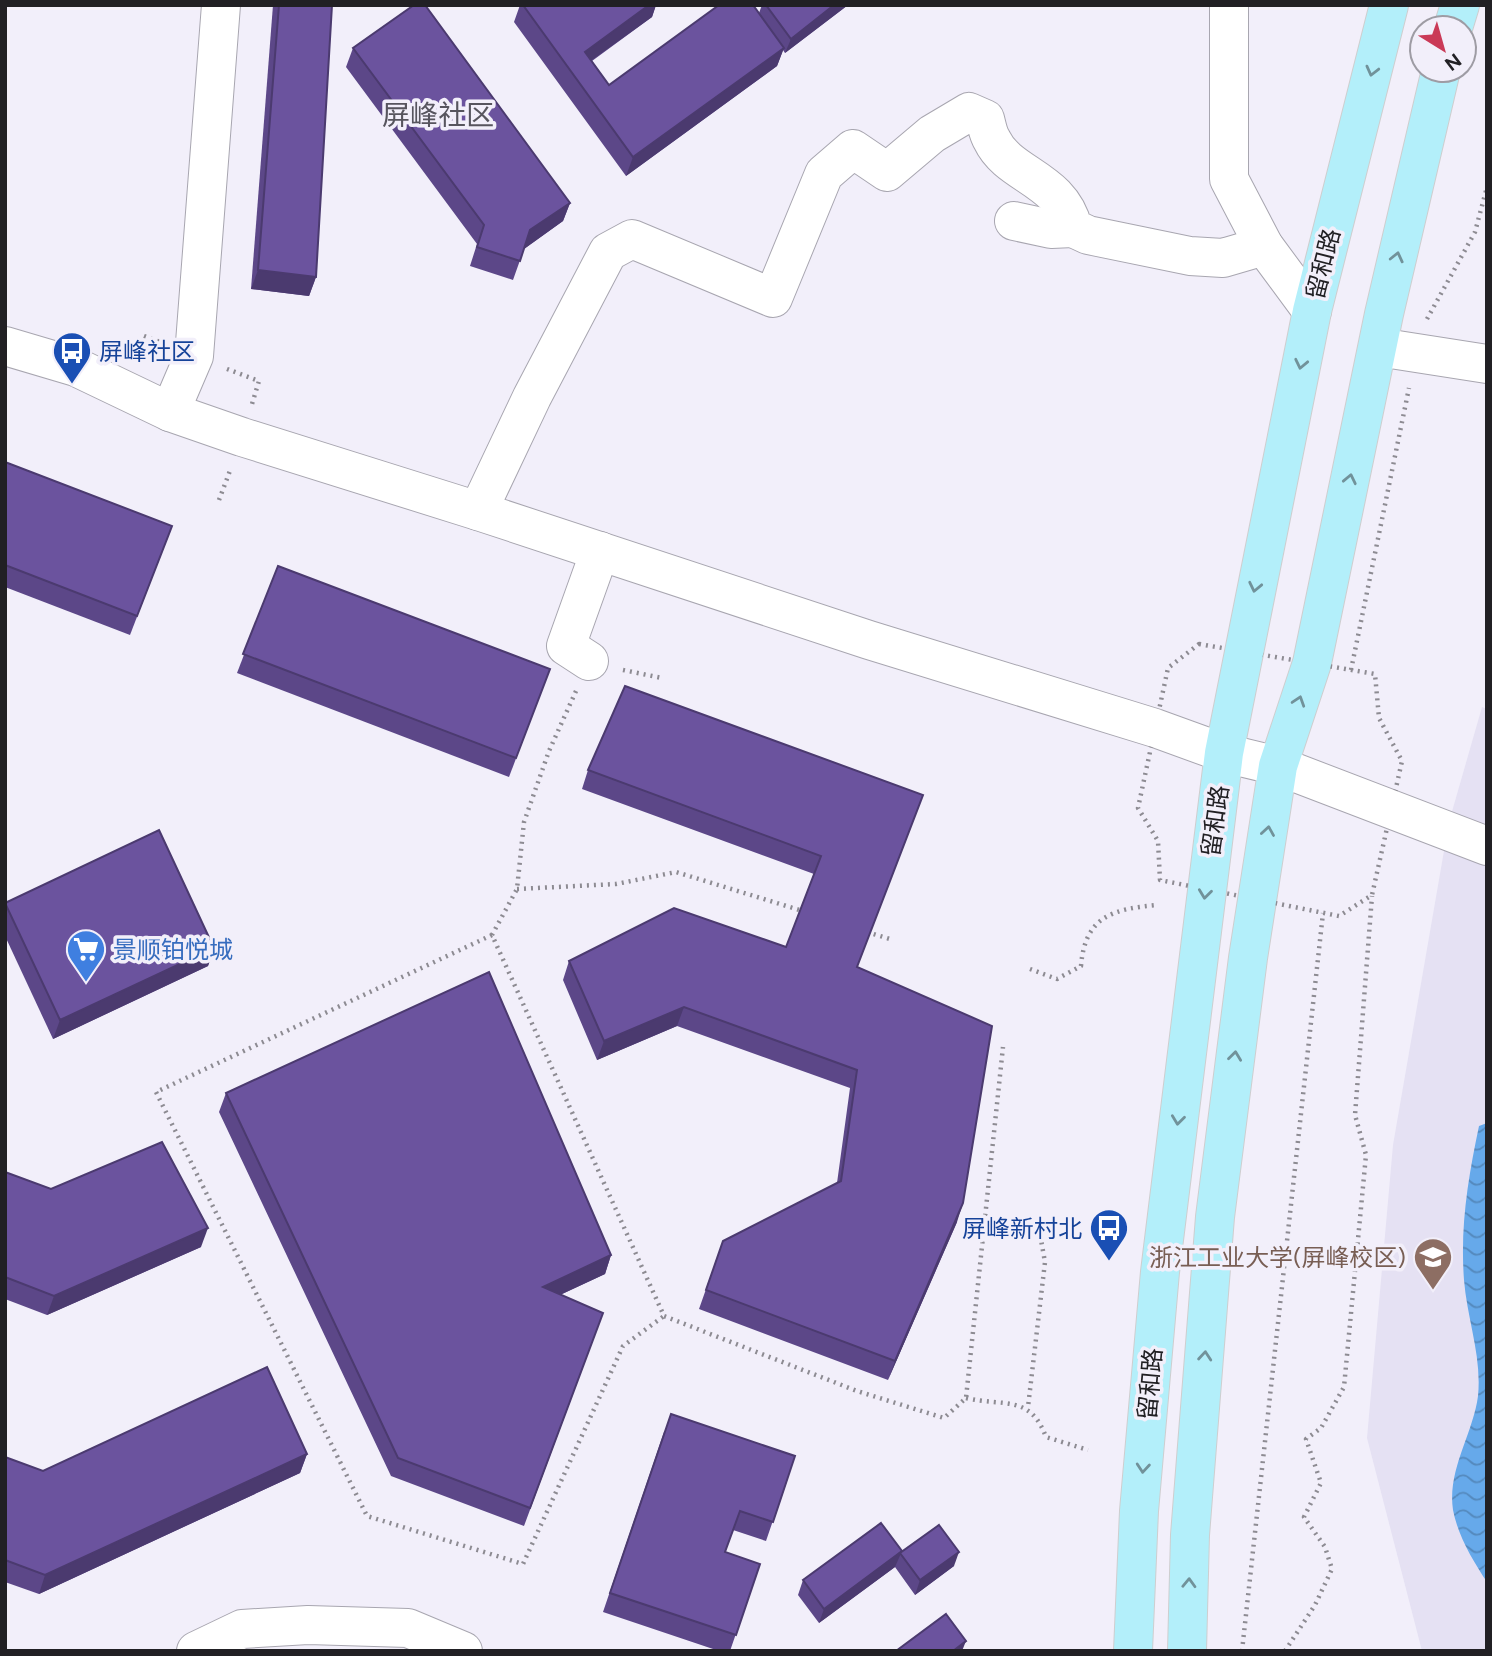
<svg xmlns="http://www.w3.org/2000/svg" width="1492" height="1656" viewBox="0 0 1492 1656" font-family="Figtree,'Noto Sans SC',sans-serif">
<defs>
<pattern id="water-waves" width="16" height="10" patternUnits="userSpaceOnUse" patternTransform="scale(1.75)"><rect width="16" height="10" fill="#66a9ea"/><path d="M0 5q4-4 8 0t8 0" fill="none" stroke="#5489bd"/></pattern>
</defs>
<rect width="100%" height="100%" fill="#f2effa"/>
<path fill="#e5e1f3" d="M1482,707L1487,709V1651H1422L1367,1438L1393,1145L1449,822Z"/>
<path fill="url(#water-waves)" d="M1487,1123V1582C1473,1561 1458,1536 1453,1510C1447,1470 1473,1434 1478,1396C1482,1356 1467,1319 1464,1280C1460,1227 1468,1178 1479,1126Z"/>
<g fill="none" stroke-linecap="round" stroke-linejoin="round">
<g stroke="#a8a6b0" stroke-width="40">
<g id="minor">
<path d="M1229,5V179L1264,246L1312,311"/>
<path d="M1014,221L1051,229L1073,228"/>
<path d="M5,346L76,367L170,412L242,437L478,511L869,640L1155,728L1224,753L1278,766L1487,846"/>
<path d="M1378,347L1487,364"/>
<path d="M170,412L194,356L221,5"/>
<path d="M478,511L532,397L608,252L632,239L773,298L824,174L853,149L887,172L932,134L969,112L985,119C987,126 988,134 992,140C1009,176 1061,178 1073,228L1088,235L1190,256L1223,258L1264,246"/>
<path d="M589,661L566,646L600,551"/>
<path d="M196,1651L242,1629L308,1625L408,1628L463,1651"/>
</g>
</g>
<g stroke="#cececf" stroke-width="40">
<g id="major">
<path d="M1453,28L1460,5"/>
<path d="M1133,1651L1139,1511L1160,1272L1224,753L1312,311L1389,5"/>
<path d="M1187,1651L1190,1535L1215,1217L1248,958L1278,766L1312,663L1384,314L1441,70"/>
</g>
</g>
<g stroke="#8d8b92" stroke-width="4.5" stroke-dasharray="2 5" stroke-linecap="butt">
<path d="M1427,319L1475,232L1487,187"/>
<path d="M144,336L160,342"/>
<path d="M227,369L259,381L252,404"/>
<path d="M219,500L231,468"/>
<path d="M1199,644L1375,674L1379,718L1402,761L1372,895L1339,916L1160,880L1158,841L1138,808L1168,668Z"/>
<path d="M623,670L662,678"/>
<path d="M1351,670L1409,388"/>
<path d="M576,691L549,751L524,822L517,889L492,935L664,1316L857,1391L944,1418L966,1398L1003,1047"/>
<path d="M517,889L616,884L676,872L806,912"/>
<path d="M867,932L893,940"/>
<path d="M492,935L156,1092L367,1516L523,1564L623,1346L664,1316"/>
<path d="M1030,969L1057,979L1081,966C1085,916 1113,909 1157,905"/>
<path d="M984,1227L1026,1229L1041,1240L1045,1262L1028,1407"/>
<path d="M966,1398C1004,1407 1030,1394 1046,1437L1088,1450"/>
<path d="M1242,1651L1323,913"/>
<path d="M1285,1651L1315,1605L1332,1569L1325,1547L1304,1517L1321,1483L1306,1439L1321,1428L1344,1387L1366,1155L1355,1115L1372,896"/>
</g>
<use href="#minor" stroke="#fff" stroke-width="38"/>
<use href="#major" stroke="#b3effa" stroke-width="38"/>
</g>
<g fill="#5c4788">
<path d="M273,5H332L316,277L309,296L251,289Z"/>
<path d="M520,5H656L652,17L592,61L609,85L759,13L762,5H848L785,53L783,50L777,66L626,176L514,22Z"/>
<path d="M353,48L570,203L563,221L524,249L513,280L470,266L477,244L346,67Z"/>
<path d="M5,462L172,526L130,635L5,587Z"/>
<path d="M278,566L550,669L509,777L237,673Z"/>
<path d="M588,770L923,795L857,967L957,1222L888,1380L699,1309L723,1241L837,1183L850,1088L677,1026L597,1060L563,980L569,961L786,947L814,874L582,789Z"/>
<path d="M5,903L214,948L208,966L53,1039L5,936Z"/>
<path d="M226,1093L611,1255L605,1274L560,1295L603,1313L524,1526L391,1476L219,1112Z"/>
<path d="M5,1172L201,1247L47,1315L5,1299Z"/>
<path d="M664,1432L795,1456L766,1541L733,1530L725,1552L760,1564L730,1651H719L603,1612Z"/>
<path d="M307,1454L300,1473L39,1594L5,1582V1457L43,1471Z"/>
<path d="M902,1551L954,1566L915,1595L895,1567L819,1623L798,1595L803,1580Z"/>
</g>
<g fill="#4b3a6f">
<path d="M649,5H656L652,17L578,70L585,52Z"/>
<path d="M834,5H848L785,53L791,39Z"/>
<path d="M784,48L777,66L626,176L633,157Z"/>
<path d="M570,203L563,221L524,249L530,230Z"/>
<path d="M258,270L316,277L309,296L251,289Z"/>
<path d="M214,948L208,966L53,1039L60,1020Z"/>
<path d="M684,1007L677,1026L597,1060L604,1041Z"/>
<path d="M963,1203L957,1222L888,1380L895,1361Z"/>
<path d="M208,1228L201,1247L47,1315L54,1296Z"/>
<path d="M611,1255L605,1274L536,1306L543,1287Z"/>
<path d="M307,1454L300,1473L39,1594L45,1575Z"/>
<path d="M902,1551L895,1567L819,1623L824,1609Z"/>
<path d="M959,1552L954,1566L915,1595L920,1580Z"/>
<path d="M966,1641L962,1651H953Z"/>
</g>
<g fill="#6b539e" stroke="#4b3a6f" stroke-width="2">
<path d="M279,5H332L316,277L258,270Z"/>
<path d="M414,5H425L570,203L530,230L520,261L477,247L484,225L353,48Z"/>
<path d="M523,5H649L585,52L609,85L719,5H753L784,48L633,157Z"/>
<path d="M766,5H834L791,39Z"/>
<path d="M5,462L172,526L137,616L5,565Z"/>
<path d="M278,566L550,669L516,758L243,654Z"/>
<path d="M625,686L923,795L857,967L992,1026L963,1203L895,1361L706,1290L723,1241L841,1181L857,1070L684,1007L604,1041L569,961L674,908L786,947L821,856L588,770Z"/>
<path d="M159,830L214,948L60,1020L5,903Z"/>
<path d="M489,972L611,1255L543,1287L603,1313L530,1508L398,1458L226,1093Z"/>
<path d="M162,1142L208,1228L54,1296L5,1277V1172L51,1189Z"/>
<path d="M267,1367L307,1454L45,1575L5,1560V1457L43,1471Z"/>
<path d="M671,1414L795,1456L773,1522L740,1511L725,1552L760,1564L736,1635L610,1593Z"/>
<path d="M881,1523L902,1551L824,1609L803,1580Z"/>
<path d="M939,1525L959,1552L920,1580L900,1553Z"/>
<path d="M946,1614L966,1641L953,1651H896Z"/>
</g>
<defs><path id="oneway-chevron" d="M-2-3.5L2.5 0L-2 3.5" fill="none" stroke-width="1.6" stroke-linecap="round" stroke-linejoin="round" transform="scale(1.75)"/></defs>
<g stroke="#71929a">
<use href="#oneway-chevron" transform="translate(1372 71) rotate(104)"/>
<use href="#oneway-chevron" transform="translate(1397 257) rotate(-77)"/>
<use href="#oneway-chevron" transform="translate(1301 364) rotate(102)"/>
<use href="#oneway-chevron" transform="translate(1350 479) rotate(-78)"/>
<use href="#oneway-chevron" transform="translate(1255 587) rotate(102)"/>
<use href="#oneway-chevron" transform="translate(1299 701) rotate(-72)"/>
<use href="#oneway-chevron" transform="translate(1268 831) rotate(-81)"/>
<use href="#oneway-chevron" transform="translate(1205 894) rotate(97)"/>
<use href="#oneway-chevron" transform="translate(1235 1056) rotate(-83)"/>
<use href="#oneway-chevron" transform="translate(1178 1120) rotate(97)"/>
<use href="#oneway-chevron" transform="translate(1205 1356) rotate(-85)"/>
<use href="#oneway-chevron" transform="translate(1143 1468) rotate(95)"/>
<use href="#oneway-chevron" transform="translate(1189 1583) rotate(-88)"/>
</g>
<defs>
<g id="bus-pin" transform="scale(2.0125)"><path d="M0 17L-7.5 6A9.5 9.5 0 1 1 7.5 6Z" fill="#1a4fb4" stroke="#f2effa"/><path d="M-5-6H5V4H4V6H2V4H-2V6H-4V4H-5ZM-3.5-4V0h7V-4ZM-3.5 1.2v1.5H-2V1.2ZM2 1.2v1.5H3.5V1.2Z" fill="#fff"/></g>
<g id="supermarket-pin" transform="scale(2.0125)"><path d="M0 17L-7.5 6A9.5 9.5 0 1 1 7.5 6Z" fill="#3f7fe0" stroke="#f2effa"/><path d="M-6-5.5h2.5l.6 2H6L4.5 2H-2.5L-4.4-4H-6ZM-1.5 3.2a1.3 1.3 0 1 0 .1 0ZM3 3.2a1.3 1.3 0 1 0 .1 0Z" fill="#fff"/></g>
<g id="university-pin" transform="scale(2.0125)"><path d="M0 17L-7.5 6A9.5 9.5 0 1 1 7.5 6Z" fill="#8d6e63" stroke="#f2effa"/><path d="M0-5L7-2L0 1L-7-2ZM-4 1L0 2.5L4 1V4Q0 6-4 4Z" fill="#fff"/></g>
</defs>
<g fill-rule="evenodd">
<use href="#bus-pin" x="72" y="351"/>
<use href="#supermarket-pin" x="86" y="949"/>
<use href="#bus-pin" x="1109" y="1228"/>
<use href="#university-pin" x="1433" y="1257"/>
</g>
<g text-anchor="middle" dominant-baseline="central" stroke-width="7" stroke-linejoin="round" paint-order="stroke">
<g font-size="24" fill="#212024" stroke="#f2effa">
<text transform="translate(1323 264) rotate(-76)">留和路</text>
<text transform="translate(1215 821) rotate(-82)">留和路</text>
<text transform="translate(1150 1384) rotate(-85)">留和路</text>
</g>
<g font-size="24" fill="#164399" stroke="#f2effa" text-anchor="start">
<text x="99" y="351">屏峰社区</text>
<text x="1082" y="1228" text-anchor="end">屏峰新村北</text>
</g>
<g font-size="24" fill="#366cbe" stroke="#f2effa" text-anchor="start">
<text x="113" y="949">景顺铂悦城</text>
</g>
<g font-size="24" fill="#785e54" stroke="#f2effa" text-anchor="end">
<text x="1406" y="1257">浙江工业大学(屏峰校区)</text>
</g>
<g font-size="28" fill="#57555e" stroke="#f2effa">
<text x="438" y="115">屏峰社区</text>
</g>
</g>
<rect width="1492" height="1656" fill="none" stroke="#212024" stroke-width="14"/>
<g transform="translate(1443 49) rotate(143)"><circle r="33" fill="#f2effa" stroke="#9e9ca4" stroke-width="2"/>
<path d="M0-5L12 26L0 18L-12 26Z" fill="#ca3a57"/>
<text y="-10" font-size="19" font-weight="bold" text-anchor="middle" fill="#212024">N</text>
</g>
</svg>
